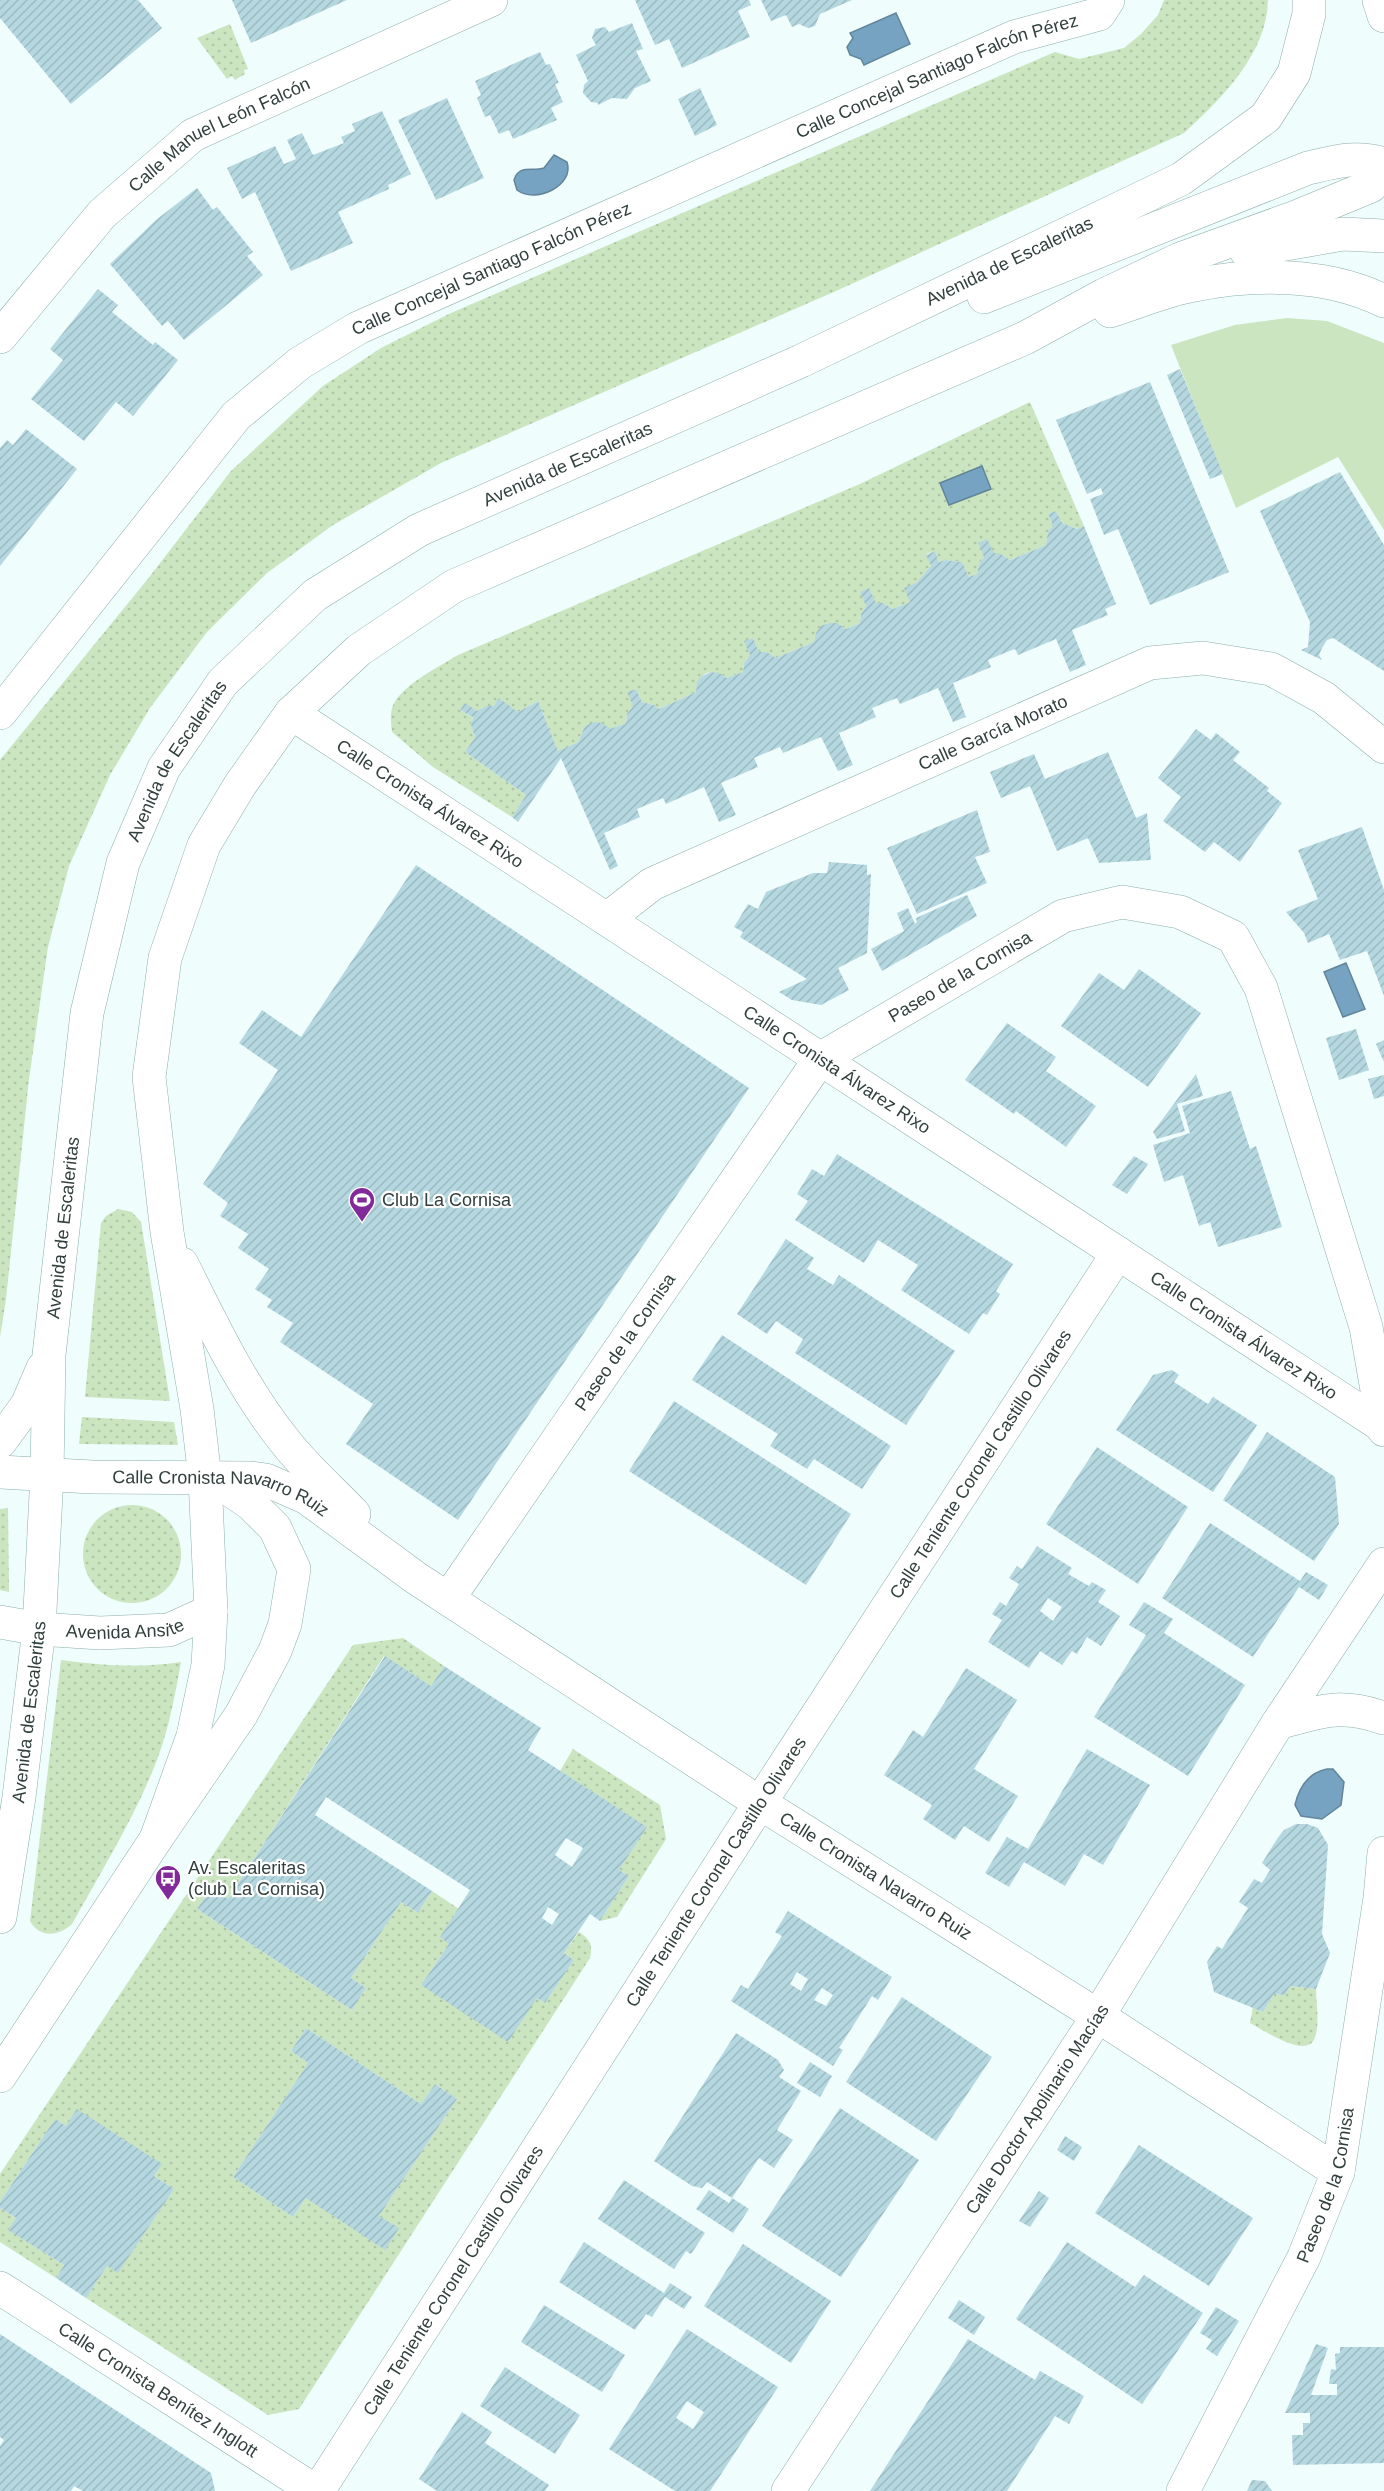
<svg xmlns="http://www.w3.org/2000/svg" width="1384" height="2491" viewBox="0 0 1384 2491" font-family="Helvetica,sans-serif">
<defs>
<pattern id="park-dots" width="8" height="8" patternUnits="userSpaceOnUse" patternTransform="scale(1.5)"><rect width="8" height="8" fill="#cae5bf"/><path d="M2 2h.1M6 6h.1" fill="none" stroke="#aec6a5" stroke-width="1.8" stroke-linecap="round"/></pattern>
<pattern id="building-hatch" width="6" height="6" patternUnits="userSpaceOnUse" patternTransform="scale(1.5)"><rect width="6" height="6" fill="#b5d8e0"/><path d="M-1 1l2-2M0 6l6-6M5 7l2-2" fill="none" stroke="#9cbac1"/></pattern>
</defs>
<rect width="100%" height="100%" fill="#effdfc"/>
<path fill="#cae5bf" d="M1287,318L1327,321L1384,343V530L1338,457L1236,508L1171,345L1235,325Z"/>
<g fill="url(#park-dots)" fill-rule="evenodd">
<path d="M1164,0H1268C1267,54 1221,99 1184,133L836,291L441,463L333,525L267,573L207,632L150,708L110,775L69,866L48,947L29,1079L6,1299L0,1337V760L147,580L231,471L323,386L381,348L451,313L1055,52L1079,59L1124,48L1141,34L1158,15Z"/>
<path d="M230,24L248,69L244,70L245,74L235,80L232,76L227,79L197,38Z"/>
<path d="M1030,402L1084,526L1077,529L1062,523L1056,511L1048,514L1053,526L1048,531L1046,545L1010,560L1001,554L984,557L979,564L977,574L969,577L962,562L946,560L939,562L935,551L926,554L931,566L916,583L910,602L893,609L883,603H876L869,589L861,592L866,606L861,614L860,623L846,629C829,618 818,623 814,642L776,658L767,652H759L753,638L745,641L750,655L744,663L743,672L727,678C710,667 699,672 696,692L659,709L654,705L642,702L636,689L628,692L633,706L627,714L626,723L610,729C601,723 596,721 585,726L578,742L558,751L538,701L518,712L499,699L494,706H486L477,711L465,704L460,710L473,717L471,725L475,737L465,752L526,795L512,817L433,767L392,732C391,724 390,716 392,708C399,686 439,667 458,655L860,484Z"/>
<path d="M118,1209L132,1212L141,1222L170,1401L85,1397L101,1223L106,1216Z"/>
<path d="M82,1417L174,1422L178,1445L79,1444Z"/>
<circle cx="132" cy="1554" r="49"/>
<path d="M8,1508L9,1592L0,1590V1509Z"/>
<path d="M403,1638L444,1666L431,1686L384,1656L228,1899L211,1888L197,1909L352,2010L366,1988L351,1978L401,1902L418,1913L432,1891L459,1909L449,1944L421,1985L537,1998L545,2003L574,1960L564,1953L579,1932C590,1939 593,1945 590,1958L299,2409L268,2415L86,2298L107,2266L118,2272L174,2189L154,2176L161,2164L66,2126L55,2119L0,2202V2174L353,1645ZM306,2028L421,2104L435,2084L457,2099L379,2216L399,2229L306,2198L293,2217L233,2177L308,2063L291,2051Z"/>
<path d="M61,1660C102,1666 140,1668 181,1662C175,1695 169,1728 157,1760C135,1817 102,1870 72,1924C59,1936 40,1939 30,1921Z"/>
<path d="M573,1749L660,1805L666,1839L617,1917L600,1921L629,1876L619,1870L646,1827L560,1771Z"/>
<path d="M1290,1986L1316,1989C1316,2004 1320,2023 1315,2037C1308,2061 1264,2030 1250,2023L1253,2007L1263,2012L1274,1994L1285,1995Z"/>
<path d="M0,2208L16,2218L9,2230L64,2265L56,2278L0,2242Z"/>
</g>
<g fill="#77a3c2" stroke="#62859a" stroke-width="1.5">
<path d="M896,13L910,44L864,65L861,59L850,55L847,47L853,38L850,33Z"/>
<path d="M554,155L567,162C575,186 535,204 517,190L514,180C519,164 532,172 544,168Z"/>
<path d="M982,466L991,489L949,505L940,483Z"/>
<path d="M1346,963L1365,1009L1343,1017L1324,972Z"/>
<path d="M1327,1769H1333L1344,1782L1341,1805L1322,1819L1301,1816L1295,1805C1299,1787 1308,1773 1327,1769Z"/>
</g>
<g fill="url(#building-hatch)" fill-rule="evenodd">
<path d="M0,0H138L162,28L71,104L0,18Z"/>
<path d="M232,0H347L251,43Z"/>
<path d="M635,0H749L751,5L738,11L750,37L682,68L669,39L655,45Z"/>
<path d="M761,0H852L820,14L815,26L808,28L799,24L792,27L786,15L771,21Z"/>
<path d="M632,23L643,49L636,51L651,81L635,88L627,99L612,98L598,105V103L591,102L583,93L584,85L588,81L576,55L596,45L592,38L595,29L605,27L609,32Z"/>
<path d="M540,52L546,65L550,64L559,83L555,84L563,102L551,108L557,120L513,139L509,130L499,134L490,115L485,117L477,98L481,95L475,81Z"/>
<path d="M700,88L717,125L695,136L678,99Z"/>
<path d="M447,98L484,178L436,200L398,120Z"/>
<path d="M382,111L411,174L388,185L389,189L338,212L353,243L291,271L255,192L242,199L227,168L275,146L284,164L296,159L287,140L302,133L313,155L344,143L341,137L355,131L352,124Z"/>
<path d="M197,188L213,210L217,207L253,252L247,256L263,275L184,340L168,321L162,326L110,264L156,220Z"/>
<path d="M98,289L118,305L112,312L153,345L155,342L178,360L133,416L116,402L84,441L31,399L63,360L50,349Z"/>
<path d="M1180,369L1223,474L1210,479L1167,375Z"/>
<path d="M1150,382L1229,572L1150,605L1118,529L1104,535L1090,499L1103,494L1101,488L1087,494L1056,420Z"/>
<path d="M26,429L77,469L0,566V448L7,440L13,445Z"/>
<path d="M1340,472L1384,545V671L1333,638L1327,640L1322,648L1319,655L1322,660L1301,650L1308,647L1310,622L1260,511Z"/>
<path d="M1056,511L1062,523L1077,529L1084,526L1116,604L1105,609L1108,615L1072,630L1086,665L1070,672L1056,639L1018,655L1015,649L1002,654L988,660L991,667L953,683L966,717L953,722L938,688L900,704L897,698L872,708L876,717L839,733L853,765L838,771L821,737L783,753L780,747L768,752L754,758L758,767L721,783L736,815L719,822L704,787L666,804L663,798L637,809L640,817L604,833L618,866L610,870L561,758L518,822L512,817L526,795L465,752L475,737L471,725L473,717L460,710L465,703L477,711L486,706H494L499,698L518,712L538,701L558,751L578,742L585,726L594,722L602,723L610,729L626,723L627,714L633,706L627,692L636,689L642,702L654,705L659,709L696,692L697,682L702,676L711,672L719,673L727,678L743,672L744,663L750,655L744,641L753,638L759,652H767L776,658L814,642L816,633L821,626L829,623H837L846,629L860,623L861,614L866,606L860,592L869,588L876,603H883L893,609L910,602L904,588L916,583L931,566L926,555L935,551L939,562L946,560L962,562L969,577L977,574L979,564L984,557L978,543L987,539L994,553L1001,554L1010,560L1046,545L1048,531L1053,526L1048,514Z"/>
<path d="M1196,729L1211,740L1216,733L1240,752L1233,760L1269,788L1267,791L1282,803L1240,862L1214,842L1205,852L1163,821L1181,797L1158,778Z"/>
<path d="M1108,752L1136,818L1147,813L1151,860L1099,863L1088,838L1057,851L1030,786L1001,798L990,772L1034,754L1045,779Z"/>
<path d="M977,810L990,852L975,857L987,883L917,914L887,848Z"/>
<path d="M1362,827L1384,890V996L1367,951L1340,960L1329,934L1308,943L1304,933L1286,912L1318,899L1298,850Z"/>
<path d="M829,862L867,865V875L871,874L867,953L838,968L849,990L821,1005L792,1000L779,992L807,979L740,937L743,932L734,927L748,904L758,909L766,892L813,873H827Z"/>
<path d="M416,865L749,1088L458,1520L346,1444L373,1404L280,1342L293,1323L267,1307L272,1300L255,1289L269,1269L238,1248L248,1234L220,1216L228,1203L203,1184L278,1070L239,1043L262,1010L301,1037Z"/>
<path d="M967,895L977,916L882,971L871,949L904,931L897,913L908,908L915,924L917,922L916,918Z"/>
<path d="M1139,969L1201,1013L1148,1087L1061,1026L1099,973L1124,990Z"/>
<path d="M1007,1023L1056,1057L1046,1071L1096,1106L1066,1147L1016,1111L1014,1114L965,1080Z"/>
<path d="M1356,1029L1369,1070L1339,1080L1326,1038Z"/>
<path d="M1384,1040V1062L1376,1044Z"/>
<path d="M1196,1074L1203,1096L1177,1104L1185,1131L1157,1139L1153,1132Z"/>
<path d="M1384,1075V1096L1374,1099L1368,1079Z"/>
<path d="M1231,1091L1250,1149L1256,1146L1282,1227L1218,1247L1210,1222L1199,1226L1183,1175L1164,1182L1153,1145L1190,1133L1182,1106Z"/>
<path d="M837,1154L1013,1264L996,1291L1000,1294L987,1315L983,1313L969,1334L901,1290L918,1265L878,1240L864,1263L795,1220L808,1201L797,1194L812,1169L824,1176Z"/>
<path d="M1134,1156L1148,1164L1127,1194L1112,1185Z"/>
<path d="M786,1239L814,1258L807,1269L833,1285L839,1275L955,1351L906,1425L795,1353L803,1339L776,1321L767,1334L737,1314Z"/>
<path d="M722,1335L891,1446L862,1489L814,1459L807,1469L770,1446L778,1434L692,1380Z"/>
<path d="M1172,1370L1179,1375L1174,1382L1208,1404L1213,1397L1257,1425L1213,1492L1116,1430L1153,1375Z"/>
<path d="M674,1401L851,1514L806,1585L629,1471Z"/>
<path d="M1267,1432L1335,1477L1339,1524L1314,1561L1223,1500Z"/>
<path d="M1097,1447L1188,1507L1138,1584L1046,1524Z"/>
<path d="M1210,1523L1300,1581L1306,1572L1328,1585L1319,1600L1299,1587L1253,1657L1162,1598Z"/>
<path d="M1037,1546L1072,1568L1068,1574L1089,1586L1092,1582L1106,1590L1098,1602L1120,1616L1101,1646L1087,1637L1077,1654L1072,1651L1062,1665L1040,1651L1029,1668L988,1642L1002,1620L992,1614L1000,1602L1006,1606L1019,1584L1009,1578L1017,1566L1022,1569ZM1048,1598L1062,1607L1053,1621L1040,1611Z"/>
<path d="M1144,1602L1173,1619L1164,1633L1245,1685L1188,1776L1094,1717L1146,1635L1129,1625Z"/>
<path d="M385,1656L431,1686L444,1666L541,1728L528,1750L647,1827L619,1870L629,1876L600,1921L590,1914L564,1953L574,1960L545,2003L537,1998L508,2042L421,1985L449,1944L440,1937L470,1890L326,1797L315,1815L432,1891L418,1913L401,1902L351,1978L366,1988L352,2010L197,1909L211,1888L228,1899ZM566,1838L583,1848L572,1867L555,1855ZM548,1907L559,1914L552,1925L542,1918Z"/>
<path d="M966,1668L1017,1700L974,1769L1018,1796L989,1842L964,1826L955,1840L923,1819L932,1805L884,1775L913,1730L923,1737Z"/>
<path d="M1087,1749L1150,1785L1103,1865L1084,1854L1065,1886L1024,1862L1009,1887L985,1873L1007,1837L1028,1849Z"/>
<path d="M1296,1824H1307L1318,1828L1328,1845L1322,1934L1330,1953L1316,1989L1290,1986L1285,1995L1274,1994L1263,2012L1214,1992L1207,1962L1217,1946L1222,1949L1248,1908L1239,1902L1254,1879L1262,1883L1270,1870L1262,1863L1277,1839L1284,1830Z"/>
<path d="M788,1911L892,1977L878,2000L872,1996L839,2048L843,2050L833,2066L731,2001L741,1985L748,1989L782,1936L775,1932ZM797,1972L808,1979L801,1991L790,1984ZM822,1988L833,1995L826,2006L814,2000Z"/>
<path d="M902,1997L992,2057L936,2141L846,2082Z"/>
<path d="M306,2028L421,2104L435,2084L457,2099L379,2216L399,2228L385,2250L306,2198L293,2217L233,2177L308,2063L291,2051Z"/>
<path d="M736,2033L778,2060L784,2070L779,2077L801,2091L777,2130L793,2140L789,2145L774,2168L759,2158L732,2198L707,2182L702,2188L692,2186L654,2161Z"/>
<path d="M810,2062L832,2076L820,2097L797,2083Z"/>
<path d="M840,2108L919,2160L841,2277L762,2226Z"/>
<path d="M77,2109L162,2164L154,2176L174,2189L118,2273L107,2266L86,2298L56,2278L64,2265L8,2230L16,2218L0,2208V2202L55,2119L66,2126Z"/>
<path d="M1065,2136L1082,2147L1074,2161L1057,2150Z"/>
<path d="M1139,2145L1253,2218L1209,2286L1095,2213Z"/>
<path d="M624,2180L705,2233L691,2254L686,2251L674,2269L598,2219Z"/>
<path d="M709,2190L729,2203L732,2198L749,2209L733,2233L696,2209Z"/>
<path d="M1039,2191L1049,2198L1030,2227L1019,2221Z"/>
<path d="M584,2242L664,2293L670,2283L692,2297L684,2309L665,2297L652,2317L646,2314L635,2330L559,2282Z"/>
<path d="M1067,2242L1135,2287L1144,2275L1203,2313L1142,2404L1016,2319Z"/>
<path d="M743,2244L831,2301L791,2363L704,2306Z"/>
<path d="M959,2300L985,2317L974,2335L948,2318Z"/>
<path d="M544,2305L625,2355L602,2392L521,2342Z"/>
<path d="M1216,2307L1239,2321L1217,2356L1206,2349L1212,2340L1200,2333Z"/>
<path d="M687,2329L778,2387L710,2491H675L609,2449ZM687,2401L704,2412L693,2429L676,2418Z"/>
<path d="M0,2334L211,2473L215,2491H83L74,2486L71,2491H0V2446L4,2440L0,2437Z"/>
<path d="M968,2339L1035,2380L1040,2371L1084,2396L1069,2424L1055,2416L1007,2491H870Z"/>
<path d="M1316,2344L1328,2348L1311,2395H1337V2384H1329L1331,2369L1336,2370L1335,2354L1340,2353V2347H1384V2463L1293,2465L1292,2435H1303V2423H1310V2413H1285Z"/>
<path d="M505,2367L580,2415L555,2454L480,2406Z"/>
<path d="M462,2412L492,2432L485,2443L549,2485L545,2491H437L419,2479Z"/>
<path d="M1252,2480L1265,2481L1272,2491H1247Z"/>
</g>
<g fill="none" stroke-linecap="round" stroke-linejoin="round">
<g stroke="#8cafab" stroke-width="34">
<g id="minor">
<path d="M1379,0L1384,16"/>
<path d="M1246,251L1343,234L1384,236"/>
<path d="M984,297L1308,168C1334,162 1357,155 1384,164"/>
<path d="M1110,311C1136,303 1163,291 1189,286C1252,273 1325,272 1384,301"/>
<path id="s1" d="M0,337L102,214L193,135L491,0"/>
<path id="s2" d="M0,713L236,416L300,363L358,328L1014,37L1099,14L1108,0"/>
<path id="s3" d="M291,713L1384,1427"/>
<path id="s4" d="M607,919L652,884L1150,663L1203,658L1271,669L1324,698L1384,747"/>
<path d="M182,1264C213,1326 243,1390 287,1444C307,1469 332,1491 354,1514"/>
<path d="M0,1442L27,1405L43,1368"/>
<path id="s5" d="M0,1472L92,1477L250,1478L266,1480L307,1498L416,1578L760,1803L1098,2016L1338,2172"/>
<path id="s6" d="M448,1599L820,1059L1063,916L1122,902L1180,912L1233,937L1261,988L1366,1327L1384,1430"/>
<path id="s7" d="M0,1622L39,1629L100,1633L169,1630L211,1611"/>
<path d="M1278,1723C1322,1711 1339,1703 1384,1718"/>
<path d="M156,1839L193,1736L208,1665L211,1611L205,1478L197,1409L167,1232L149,1077L165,958L204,845L240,785L291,713L359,650L454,586L1025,338L1104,295L1180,259L1296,217L1371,186L1384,171"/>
<path id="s8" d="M0,1917L19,1797L39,1629L47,1475L49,1355L87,1013L123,863L164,768L223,682L315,595L419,530L801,361L1181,179L1266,117L1294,73L1309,14V0"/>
<path d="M0,2076L156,1839L241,1715L275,1651L285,1624L294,1569L275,1528L251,1504L226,1487L209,1480"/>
<path id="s9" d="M0,2288L315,2491"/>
<path id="s10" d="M318,2491L760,1803L1118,1253"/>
<path id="s11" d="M788,2491L1098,2016L1278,1723L1384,1564"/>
<path id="s12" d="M1183,2491L1304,2257L1338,2172L1380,1898L1384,1853"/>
</g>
</g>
<use href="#minor" stroke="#fff" stroke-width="33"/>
</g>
<defs>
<g id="stadium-pin" transform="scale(1.35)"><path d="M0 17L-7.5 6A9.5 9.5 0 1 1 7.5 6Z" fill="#802b99" stroke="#fff"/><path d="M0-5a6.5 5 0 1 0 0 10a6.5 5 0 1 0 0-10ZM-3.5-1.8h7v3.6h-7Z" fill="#fff"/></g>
<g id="bus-pin" transform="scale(1.35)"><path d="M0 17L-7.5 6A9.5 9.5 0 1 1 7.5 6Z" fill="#802b99" stroke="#fff"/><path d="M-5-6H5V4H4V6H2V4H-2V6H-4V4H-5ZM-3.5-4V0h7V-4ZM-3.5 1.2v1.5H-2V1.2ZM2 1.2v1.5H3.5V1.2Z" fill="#fff"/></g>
</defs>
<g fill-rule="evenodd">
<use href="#stadium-pin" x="362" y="1200"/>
<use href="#bus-pin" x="168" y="1878"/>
</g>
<g text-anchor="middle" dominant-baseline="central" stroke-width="4.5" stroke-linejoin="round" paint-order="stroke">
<g font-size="18" fill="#31403e" stroke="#fff">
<text stroke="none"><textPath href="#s2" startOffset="1162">Calle Concejal Santiago Falcón Pérez</textPath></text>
<text stroke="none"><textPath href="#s1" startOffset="303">Calle Manuel León Falcón</textPath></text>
<text stroke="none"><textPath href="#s8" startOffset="2169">Avenida de Escaleritas</textPath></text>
<text stroke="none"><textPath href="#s2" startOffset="676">Calle Concejal Santiago Falcón Pérez</textPath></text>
<text stroke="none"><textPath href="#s8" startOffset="1683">Avenida de Escaleritas</textPath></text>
<text stroke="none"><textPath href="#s4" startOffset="430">Calle García Morato</textPath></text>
<text stroke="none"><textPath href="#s8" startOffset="1179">Avenida de Escaleritas</textPath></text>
<text stroke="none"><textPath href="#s3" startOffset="166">Calle Cronista Álvarez Rixo</textPath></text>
<text stroke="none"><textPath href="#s6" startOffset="818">Paseo de la Cornisa</textPath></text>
<text stroke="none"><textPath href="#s3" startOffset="652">Calle Cronista Álvarez Rixo</textPath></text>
<text stroke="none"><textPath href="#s8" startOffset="693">Avenida de Escaleritas</textPath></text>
<text stroke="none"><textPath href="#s3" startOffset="1138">Calle Cronista Álvarez Rixo</textPath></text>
<text stroke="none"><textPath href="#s6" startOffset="312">Paseo de la Cornisa</textPath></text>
<text stroke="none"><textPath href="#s10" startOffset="1222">Calle Teniente Coronel Castillo Olivares</textPath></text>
<text stroke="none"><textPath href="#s5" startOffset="224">Calle Cronista Navarro Ruiz</textPath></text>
<text stroke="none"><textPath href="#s7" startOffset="126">Avenida Ansite</textPath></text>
<text stroke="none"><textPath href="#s8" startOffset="207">Avenida de Escaleritas</textPath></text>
<text stroke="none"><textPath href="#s10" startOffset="736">Calle Teniente Coronel Castillo Olivares</textPath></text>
<text stroke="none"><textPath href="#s5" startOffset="994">Calle Cronista Navarro Ruiz</textPath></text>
<text stroke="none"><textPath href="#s11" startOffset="456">Calle Doctor Apolinario Macías</textPath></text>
<text stroke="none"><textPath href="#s12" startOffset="339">Paseo de la Cornisa</textPath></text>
<text stroke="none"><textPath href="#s10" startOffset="250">Calle Teniente Coronel Castillo Olivares</textPath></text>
<text stroke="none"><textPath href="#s9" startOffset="188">Calle Cronista Benítez Inglott</textPath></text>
</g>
<g font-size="18" fill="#31403e" stroke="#fff" text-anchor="start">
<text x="382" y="1200">Club La Cornisa</text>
<text x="188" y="1868">Av. Escaleritas<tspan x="188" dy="21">(club La Cornisa)</tspan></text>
</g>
</g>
</svg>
